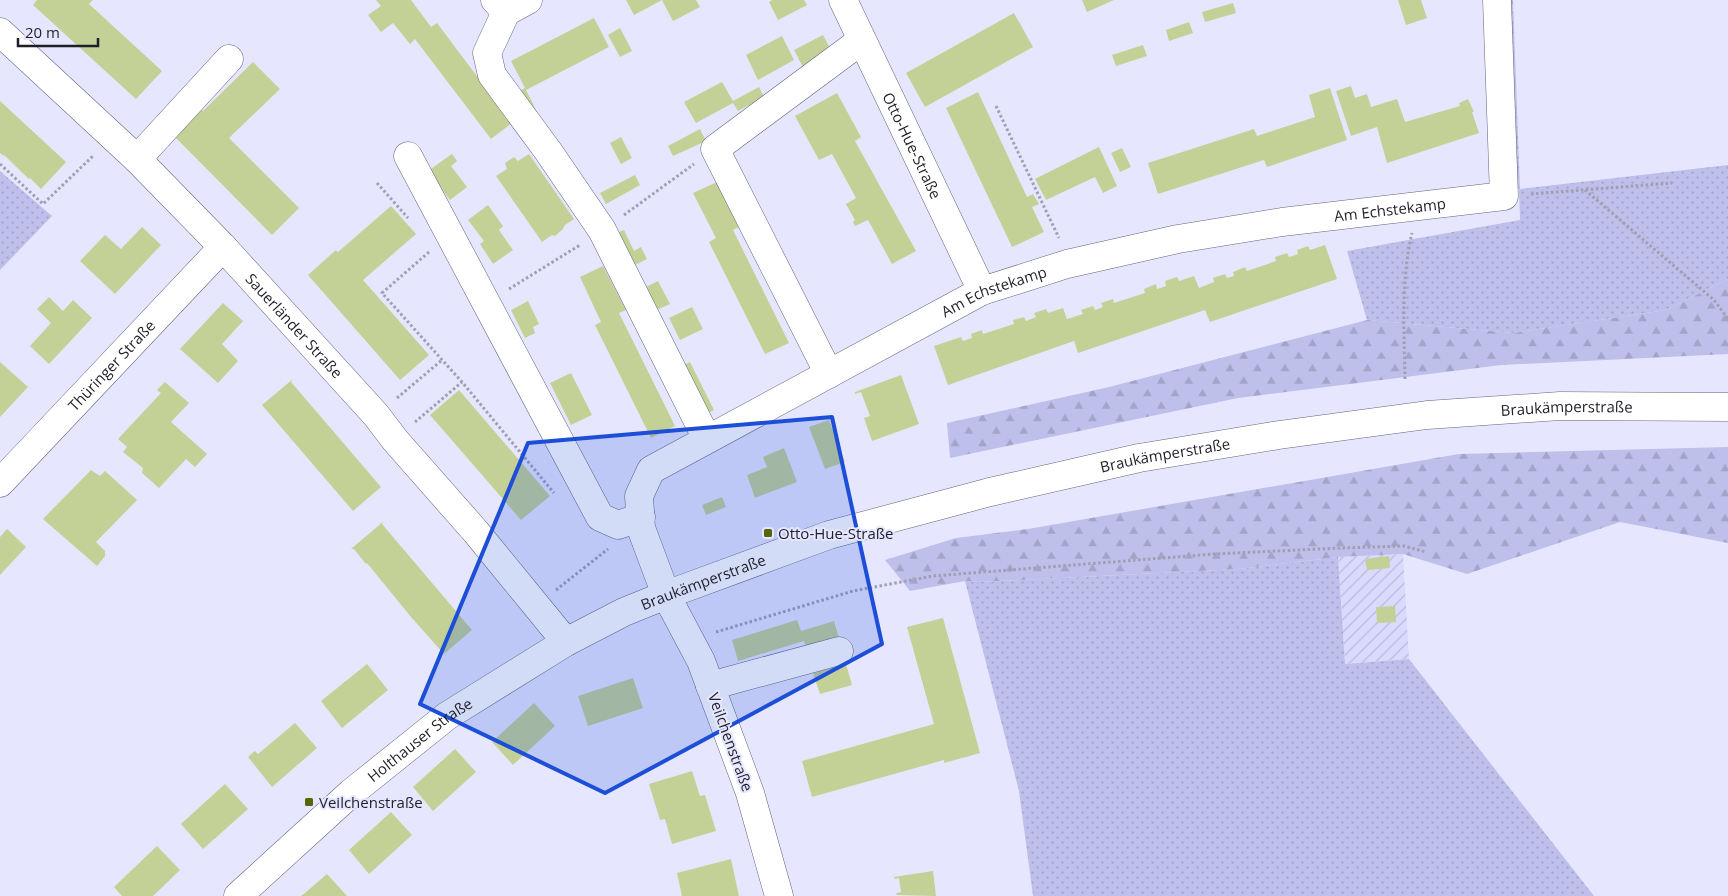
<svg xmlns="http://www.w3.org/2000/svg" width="1728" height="896" viewBox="0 0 1728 896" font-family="'Open Sans',sans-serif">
<defs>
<pattern id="industrial-furrows" width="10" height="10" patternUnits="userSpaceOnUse" patternTransform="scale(1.25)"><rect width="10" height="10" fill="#d9dafe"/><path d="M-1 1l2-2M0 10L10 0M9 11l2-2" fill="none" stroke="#babbda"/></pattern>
<pattern id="grass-dots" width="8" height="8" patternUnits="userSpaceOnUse" patternTransform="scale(1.25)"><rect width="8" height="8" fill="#bebfea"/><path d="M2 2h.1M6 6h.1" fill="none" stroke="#a3a4c9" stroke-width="1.8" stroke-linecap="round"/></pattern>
<pattern id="forest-firs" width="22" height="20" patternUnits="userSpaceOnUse" patternTransform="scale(1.25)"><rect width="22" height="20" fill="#bebfea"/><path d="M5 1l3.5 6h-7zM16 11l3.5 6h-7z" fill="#a3a4c9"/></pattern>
</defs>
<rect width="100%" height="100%" fill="#e6e7fe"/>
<path fill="url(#industrial-furrows)" d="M1403,554L1409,659L1345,664L1338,557Z"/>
<g fill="url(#grass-dots)">
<path d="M1503,0H1513L1520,189L1728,165V279L1666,310L1513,333L1367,320L1347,251L1520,220L1519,189L1512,184Z"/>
<path d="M0,171L52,216L0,270Z"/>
<path d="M1338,557L1345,664L1409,659L1594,896H1033L1019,791L965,581L980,582L1239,569Z"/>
</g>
<g fill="url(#forest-firs)">
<path d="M1728,279V354L1501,365L1238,398L950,458L947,423L1109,387L1367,320L1513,333L1666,310Z"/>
<path d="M1728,447V543L1620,522L1467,574L1403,554L1338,557L1239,569L980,582L965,581L910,591L885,560L956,538L1028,529L1459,454Z"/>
</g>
<g fill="#c3d196">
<path d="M37,0H93L89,4L162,71L136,99L33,5Z"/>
<path d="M376,0H411L431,27L437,23L512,123L491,139L415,39L410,44L393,23L381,32L368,15L381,6Z"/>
<path d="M626,0H696L700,7L673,21L662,0L634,15Z"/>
<path d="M772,0H804L807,5L778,20L769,2Z"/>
<path d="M1082,0H1114L1087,12Z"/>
<path d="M1398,0H1421L1427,18L1406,25Z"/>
<path d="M1233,3L1236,13L1205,22L1202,12Z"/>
<path d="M1014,13L1033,47L925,107L906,73Z"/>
<path d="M594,18L609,47L526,90L537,112L528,117L511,96L525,88L511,61Z"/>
<path d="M1189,22L1193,33L1169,41L1166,30Z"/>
<path d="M620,28L632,51L620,57L608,35Z"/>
<path d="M823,35L833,54L804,69L794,50Z"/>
<path d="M782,36L794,60L758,80L746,55Z"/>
<path d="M1143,45L1147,56L1116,66L1112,55Z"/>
<path d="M253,62L280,89L229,138L299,208L272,235L173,135L201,108L203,111Z"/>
<path d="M722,82L733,101L759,87L764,97L738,111L733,103L696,123L684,102Z"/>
<path d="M1351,86L1355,98L1367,94L1371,107L1397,99L1405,122L1460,106L1459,103L1468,99L1474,112H1472L1479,133L1387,163L1377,127L1351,136L1336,91Z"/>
<path d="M1330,88L1347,140L1267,167L1264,160L1158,194L1148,163L1254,129L1257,136L1315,117L1309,95Z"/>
<path d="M978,92L1027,197L1033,194L1039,204L1032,207L1044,232L1012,247L946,108Z"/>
<path d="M837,93L861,137L855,141L916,251L892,264L868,220L855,226L853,222L855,220L846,204L856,198L832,154L819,160L795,116Z"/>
<path d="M0,101L66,162L41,189L30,178L29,179L4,155V156L0,153Z"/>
<path d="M700,129L706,141L673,156L668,146Z"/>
<path d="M621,137L632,158L621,164L610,143Z"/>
<path d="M1099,147L1117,186L1103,193L1095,177L1046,200L1035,179Z"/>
<path d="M1122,148L1131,167L1120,172L1111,153Z"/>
<path d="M452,154L457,161L451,166L467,187L450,200L428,171Z"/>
<path d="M529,154L574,219L565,225L563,229L555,236L552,235L542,242L496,176L507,169L505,163L514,157L518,161Z"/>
<path d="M635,175L640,185L606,204L600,193Z"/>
<path d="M717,182L739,227L733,230L789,343L765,354L709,242L716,238L693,193Z"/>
<path d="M488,205L503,226L499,230L513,250L493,264L480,244L484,241L468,220Z"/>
<path d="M391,206L416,234L363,280L429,355L400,380L308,275L336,250L338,252Z"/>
<path d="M142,227L161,245L115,294L80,261L105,235L121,249Z"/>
<path d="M624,230L634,251L641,247L647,259L631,267L614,234Z"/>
<path d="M1325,245L1337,279L1210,322L1205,310L1078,353L1074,341L948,385L934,346L961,337L963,341L972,338L971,334L982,330L983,334L1014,324L1013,320L1024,317L1026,321L1036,317L1034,313L1046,309L1048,313L1063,308L1067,319L1083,314L1081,310L1093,306L1095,310L1103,307L1101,303L1113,299L1114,303L1145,293L1144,289L1156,284L1157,289L1166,286L1165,281L1177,277L1179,281L1194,276L1199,288L1214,282L1213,278L1225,274L1227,278L1234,276L1233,272L1245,267L1247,271L1276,261L1275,257L1287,253L1289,257L1298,254L1297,250L1308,246L1310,250Z"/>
<path d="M603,266L626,310L619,313L675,426L651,438L595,325L601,322L580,277Z"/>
<path d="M658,281L670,304L652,312L640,290Z"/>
<path d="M49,297L63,311L73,300L92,318L49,364L30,346L51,323L37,309Z"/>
<path d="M528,301L539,324L533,327L535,333L525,338L511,310Z"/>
<path d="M223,303L243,321L222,344L238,361L218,383L180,349Z"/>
<path d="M692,307L703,329L680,340L669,318Z"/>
<path d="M0,362L28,387L0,417Z"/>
<path d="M690,362L714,410L702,416L680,367Z"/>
<path d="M571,373L592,415L571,425L550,383Z"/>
<path d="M901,375L919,424L872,441L864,418L870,416L861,392L855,394V392Z"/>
<path d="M293,379L291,382L381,487L353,511L262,405Z"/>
<path d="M165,382L189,403L171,422L207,454L195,467L186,459L159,488L142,473L143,468L123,452L127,447L118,439L161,393L157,390Z"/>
<path d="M459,390L550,496L521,520L430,415Z"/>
<path d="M829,420L845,462L825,469L809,427Z"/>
<path d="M784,448L797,482L755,498L747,475L767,467L763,457Z"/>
<path d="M91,470L100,476L105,471L137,500L96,542L105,551V556L97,566L43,519Z"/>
<path d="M722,497L726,507L706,515L702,505Z"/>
<path d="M384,521L382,524L472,630L444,654L411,617L367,563L366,564L354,549H351Z"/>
<path d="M7,529L26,547L0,575V537Z"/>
<path d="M1389,556L1390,568L1367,570L1365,559Z"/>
<path d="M1395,606L1396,622L1377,623L1376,607Z"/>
<path d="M943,618L980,753L944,763V760L812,797L802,761L934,724L907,627Z"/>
<path d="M797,620L801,631L834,621L840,642L808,652L804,641L738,661L732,640Z"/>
<path d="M367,664L388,690L342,728L321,701Z"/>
<path d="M846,664L852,685L820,694L813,673Z"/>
<path d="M633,678L643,708L588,726L578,696Z"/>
<path d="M534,703L555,726L513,765L492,742Z"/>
<path d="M295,723L317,748L272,787L248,757L255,751L258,754Z"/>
<path d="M455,749L476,772L433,811L413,787Z"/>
<path d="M692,771L700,796L705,795L716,831L672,844L665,819L660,820L649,784Z"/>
<path d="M225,784L248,809L203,849L181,824Z"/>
<path d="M391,812L412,835L369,874L349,850Z"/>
<path d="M157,846L180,870L153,896H122L114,887Z"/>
<path d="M731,859L739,896H682L677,873Z"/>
<path d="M933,871L936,896L897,895L896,893L901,892L899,878L895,879L894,877Z"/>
<path d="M327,874L347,896H301L305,893Z"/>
</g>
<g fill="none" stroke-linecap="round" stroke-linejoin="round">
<g stroke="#64647d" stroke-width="29">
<g id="minor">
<path d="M495,0L506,12L528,0"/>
<path id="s1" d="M843,0L982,291"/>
<path d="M506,12L487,53L492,75L548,151L602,230L707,439"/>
<path id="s2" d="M0,32L137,159L223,247L376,415L395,440L476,532L566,642"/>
<path d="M408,156L600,517L618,525L641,517"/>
<path d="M137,159L229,59"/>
<path d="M829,374L715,149L862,40"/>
<path id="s3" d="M0,483L223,247"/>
<path d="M710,686L839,651"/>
<path id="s4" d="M238,896L351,793L447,716L566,642L624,612L666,595L829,535L990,492L1139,458L1279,435L1427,415L1560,406L1728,407"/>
<path id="s5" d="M779,896L750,793L701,661L666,595L641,528L639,496L651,470L982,291L1067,264L1178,239L1282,222L1504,196L1497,0"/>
</g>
</g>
<g stroke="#9f9fb2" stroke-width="3" stroke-dasharray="2.5 2.5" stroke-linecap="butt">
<path d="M996,106L1059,238"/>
<path d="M0,164L43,204L94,155"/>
<path d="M377,183L408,218"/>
<path d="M1585,190L1714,300L1728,319"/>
<path d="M1531,194L1672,183"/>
<path d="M624,215L694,164"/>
<path d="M429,252L382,293L462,382L554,493"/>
<path d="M509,289L580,245"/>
<path d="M1405,379C1404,331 1401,279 1412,233"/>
<path d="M397,398L442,360"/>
<path d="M415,422L462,382"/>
<path d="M556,590L608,549"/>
<path d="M716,632L853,591L933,576L1214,554L1341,548L1404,546L1426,552"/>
</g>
<use href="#minor" stroke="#fff" stroke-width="28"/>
</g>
<path fill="#1d4ed8" fill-opacity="0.2" stroke="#1d4ed8" stroke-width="4" stroke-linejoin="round" d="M832,417L882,644L605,793L420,704L528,443Z"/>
<g fill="#57650a" stroke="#e6e7fe" stroke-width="2">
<rect x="763" y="528" width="10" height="10" rx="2.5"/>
<rect x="304" y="797" width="10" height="10" rx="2.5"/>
</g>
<g text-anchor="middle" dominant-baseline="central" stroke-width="4" stroke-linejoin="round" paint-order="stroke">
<g font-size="15" fill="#1f1f29" stroke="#e6e7fe">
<text stroke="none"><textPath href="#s1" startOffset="161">Otto-Hue-Straße</textPath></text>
<text stroke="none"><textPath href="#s5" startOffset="1248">Am Echstekamp</textPath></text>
<text stroke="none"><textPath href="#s5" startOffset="842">Am Echstekamp</textPath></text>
<text stroke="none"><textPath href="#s2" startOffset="416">Sauerländer Straße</textPath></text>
<text stroke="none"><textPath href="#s3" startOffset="162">Thüringer Straße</textPath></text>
<text stroke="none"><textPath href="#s4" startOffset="1451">Braukämperstraße</textPath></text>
<text stroke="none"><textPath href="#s4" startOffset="1046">Braukämperstraße</textPath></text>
<text stroke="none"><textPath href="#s4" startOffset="566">Braukämperstraße</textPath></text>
<text stroke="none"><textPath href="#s4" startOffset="240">Holthauser Straße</textPath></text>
<text transform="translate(731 742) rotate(70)">Veilchenstraße</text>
</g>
<g font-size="15" fill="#1f1f29" stroke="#e6e7fe" text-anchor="start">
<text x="778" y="533">Otto-Hue-Straße</text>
<text x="319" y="802">Veilchenstraße</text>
</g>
</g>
<path d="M18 38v8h80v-8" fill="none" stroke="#1f1f29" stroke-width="2.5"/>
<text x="25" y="38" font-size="15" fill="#1f1f29" stroke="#e6e7fe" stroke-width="4" paint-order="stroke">20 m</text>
</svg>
